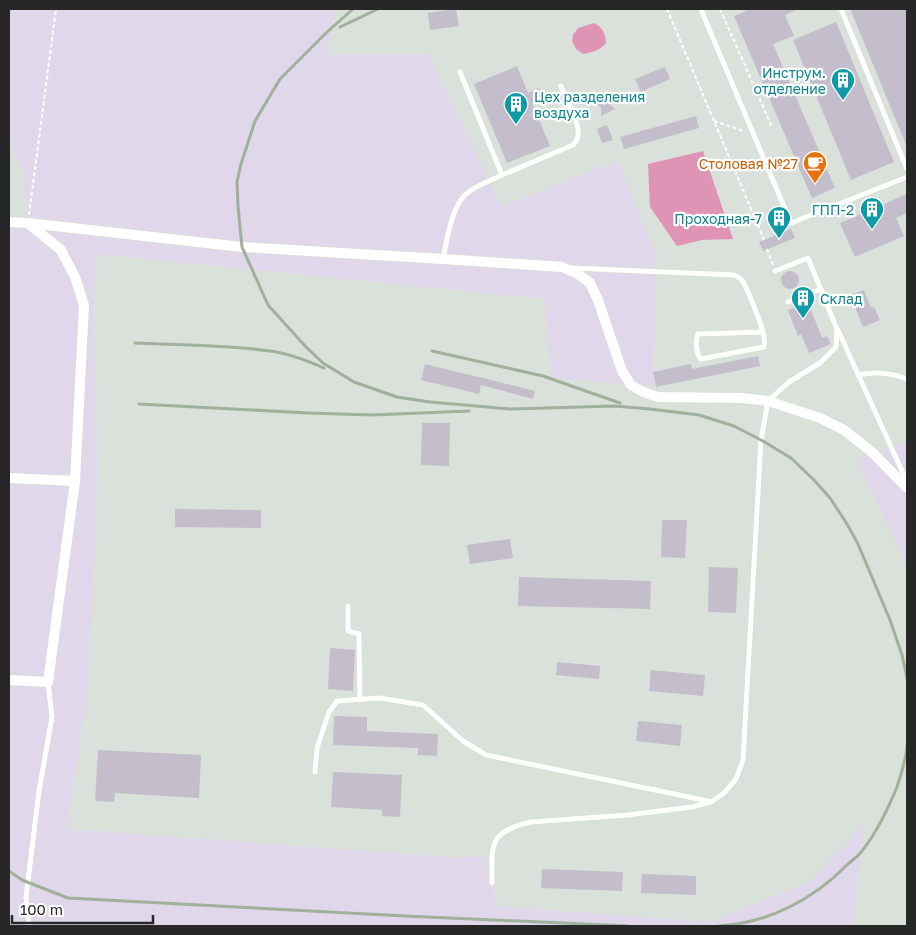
<svg xmlns="http://www.w3.org/2000/svg" width="916" height="935" viewBox="0 0 916 935" font-family="'Golos Text',sans-serif">
<rect width="100%" height="100%" fill="#e0d8ea"/>
<g fill="#d9e1da">
<path d="M334,9H907V441L857,460L907,565V926H853L864,824L810,882L709,922L496,906L487,856L463,858L67,829L88,687L98,469L93,307L96,254L545,299L551,378L653,386L655,252L617,161L501,207L428,54H327Z"/>
<path d="M9,140L24,176L28,223L9,222Z"/>
</g>
<g fill="#e094b5">
<path d="M594,23C603,28 605,32 606,43C599,51 593,52 583,54L576,49L572,41L573,35L578,28Z"/>
<path d="M703,151L733,239L702,240L677,246L650,207L648,164Z"/>
</g>
<g fill="#c4bdcc">
<path d="M456,9L459,26L430,30L428,13Z"/>
<path d="M751,9H798L785,15L794,36L773,44L835,188L812,198L734,16Z"/>
<path d="M855,9H907V147L851,11Z"/>
<path d="M836,22L894,162L851,180L793,40Z"/>
<path d="M517,66L528,93L539,88L543,99L532,103L550,146L507,163L474,84Z"/>
<path d="M665,67L670,79L641,92L635,79Z"/>
<path d="M607,97L610,100V104L615,109L601,116V108L596,104Z"/>
<path d="M696,116L699,128L624,149L620,137Z"/>
<path d="M607,125L613,140L602,143L597,129Z"/>
<path d="M907,194V213L896,218L904,236L855,257L840,223Z"/>
<path d="M791,229L795,238L763,251L759,242Z"/>
<circle cx="790" cy="280" r="9"/>
<path d="M864,290L871,308L874,307L880,320L863,327L850,295Z"/>
<path d="M808,302L822,338L827,336L831,344L809,353L801,334L798,336L788,310Z"/>
<path d="M758,356L760,366L656,387L653,372L691,364L692,369Z"/>
<path d="M425,364L535,391L533,399L481,385L479,394L421,380Z"/>
<path d="M422,423H450L449,466L421,465Z"/>
<path d="M175,509L261,510V528L175,527Z"/>
<path d="M662,520H687L685,558L661,557Z"/>
<path d="M510,539L513,558L470,564L467,545Z"/>
<path d="M709,567L738,568L736,613L708,612Z"/>
<path d="M519,577L651,581L650,609L518,606Z"/>
<path d="M330,648L355,650L353,691L328,689Z"/>
<path d="M557,662L600,666L599,679L556,675Z"/>
<path d="M651,670L705,675L703,696L649,691Z"/>
<path d="M334,716L367,717V731L438,734L437,756L418,755V748L333,745Z"/>
<path d="M638,721L682,725L680,746L636,741Z"/>
<path d="M98,750L201,755L199,798L115,793L114,802L95,801Z"/>
<path d="M333,772L402,775L400,817L382,816V810L331,807Z"/>
<path d="M542,869L623,872L622,891L541,888Z"/>
<path d="M642,874L696,876V895L641,893Z"/>
</g>
<g fill="none" stroke-linecap="round" stroke-linejoin="round">
<g stroke="#d3e0cd" stroke-width="6">
<g id="lane">
<path d="M841,9L907,169"/>
<path d="M702,12L791,223L907,177"/>
<path d="M460,72L502,175L573,145C575,142 578,140 578,135C580,122 566,99 561,86"/>
<path d="M443,259C447,240 451,210 464,196C470,188 492,180 502,175"/>
<path d="M572,268L734,275C740,277 742,280 745,285C750,298 768,335 764,347L701,359C696,354 695,340 698,334L763,332"/>
<path d="M788,302L821,289"/>
<path d="M838,330L907,482"/>
<path d="M858,375C876,371 891,373 907,379"/>
<path d="M348,606V631L359,634L360,699"/>
<path d="M315,772L317,748L329,712L337,701L379,698L423,705L463,741L486,755L708,801"/>
<path d="M492,883C492,844 488,832 531,822L627,815L692,807L711,802L724,793L736,779L743,760L761,440L768,401L789,382L820,363L836,347L837,329L808,258L775,271"/>
<path d="M31,926L29,925L26,897L39,791L52,717L48,682"/>
</g>
</g>
<g stroke="#d3e0cd" stroke-width="11">
<g id="street">
<path d="M9,222L28,223L242,247L443,259L562,267L578,274L590,283L598,300L622,371L631,385L643,392L658,397L742,398L768,401L820,418L844,430L872,452L907,488"/>
<path d="M9,478L75,481"/>
<path d="M9,680L48,682L75,481L84,305L75,277L61,250L29,224"/>
</g>
</g>
<g stroke="#fff" stroke-width="2" stroke-dasharray="4 2.5" stroke-linecap="butt">
<path d="M667,9L764,240"/>
<path d="M720,9L772,127"/>
<path d="M714,121L744,131"/>
<path d="M29,215L56,9"/>
<path d="M767,249L773,265"/>
</g>
<use href="#lane" stroke="#fff" stroke-width="5"/>
<use href="#street" stroke="#fff" stroke-width="10"/>
<g stroke="#a0b19b" stroke-width="3">
<path d="M353,9L326,33L280,79L255,121L241,164L237,182L238,206L242,247L268,305L306,347L323,363L354,382L397,397L430,402L511,409L614,406L650,409L699,415L734,426L761,440L791,458L814,480L830,498L847,524L858,544L890,620L902,655L907,678"/>
<path d="M340,27L378,9"/>
<path d="M135,343C179,345 227,345 270,351C288,353 308,361 324,368"/>
<path d="M432,351L543,376L620,403"/>
<path d="M139,404L308,413L372,415L469,411"/>
<path d="M9,871L22,880L68,898L405,916L629,926"/>
<path d="M719,926C769,923 814,899 848,864C853,860 858,856 862,851C877,832 888,809 897,787C901,774 906,760 907,746"/>
</g>
</g>
<defs>
<g id="building-pin" transform="scale(1.25)"><path d="M0 17L-7.5 6A9.5 9.5 0 1 1 7.5 6Z" fill="#0f9aa8" stroke="#fff"/><path d="M-4-6H4V6H1V3H-1V6H-4ZM-2.5-4.3h1.7v1.8h-1.7ZM.8-4.3h1.7v1.8H.8ZM-2.5-1h1.7V.8h-1.7ZM.8-1h1.7V.8H.8Z" fill="#fff"/></g>
<g id="cafe-pin" transform="scale(1.25)"><path d="M0 17L-7.5 6A9.5 9.5 0 1 1 7.5 6Z" fill="#e8710a" stroke="#fff"/><path d="M-5.5-4.5H6V0H3Q3 3.5 0 3.5H-2.5Q-5.5 3.5-5.5 0ZM3-3.2v2h1.7v-2ZM-6 4.5H4V6H-6Z" fill="#fff"/></g>
</defs>
<g fill-rule="evenodd">
<use href="#building-pin" x="843" y="80"/>
<use href="#building-pin" x="516" y="104"/>
<use href="#cafe-pin" x="815" y="163"/>
<use href="#building-pin" x="872" y="209"/>
<use href="#building-pin" x="779" y="218"/>
<use href="#building-pin" x="803" y="298"/>
</g>
<g text-anchor="middle" dominant-baseline="central" stroke-width="4.5" stroke-linejoin="round" paint-order="stroke">
<g font-size="14" fill="#0d838f" stroke="#fff" text-anchor="end">
<text x="826" y="72">Инструм.<tspan x="826" dy="16">отделение</tspan></text>
<text x="534" y="96" text-anchor="start">Цех разделения<tspan x="534" dy="16">воздуха</tspan></text>
<text x="854" y="209">ГПП-2</text>
<text x="762" y="218">Проходная-7</text>
<text x="820" y="298" text-anchor="start">Склад</text>
</g>
<g font-size="14" fill="#c56008" stroke="#fff" text-anchor="end">
<text x="798" y="163">Столовая №27</text>
</g>
</g>
<rect width="916" height="935" fill="none" stroke="#272727" stroke-width="20"/>
<path d="M12 915v8h141v-8" fill="none" stroke="#272727" stroke-width="2.5"/>
<text x="20" y="915" font-size="15" fill="#272727" stroke="#ffffff" stroke-width="4" paint-order="stroke">100 m</text>
</svg>
